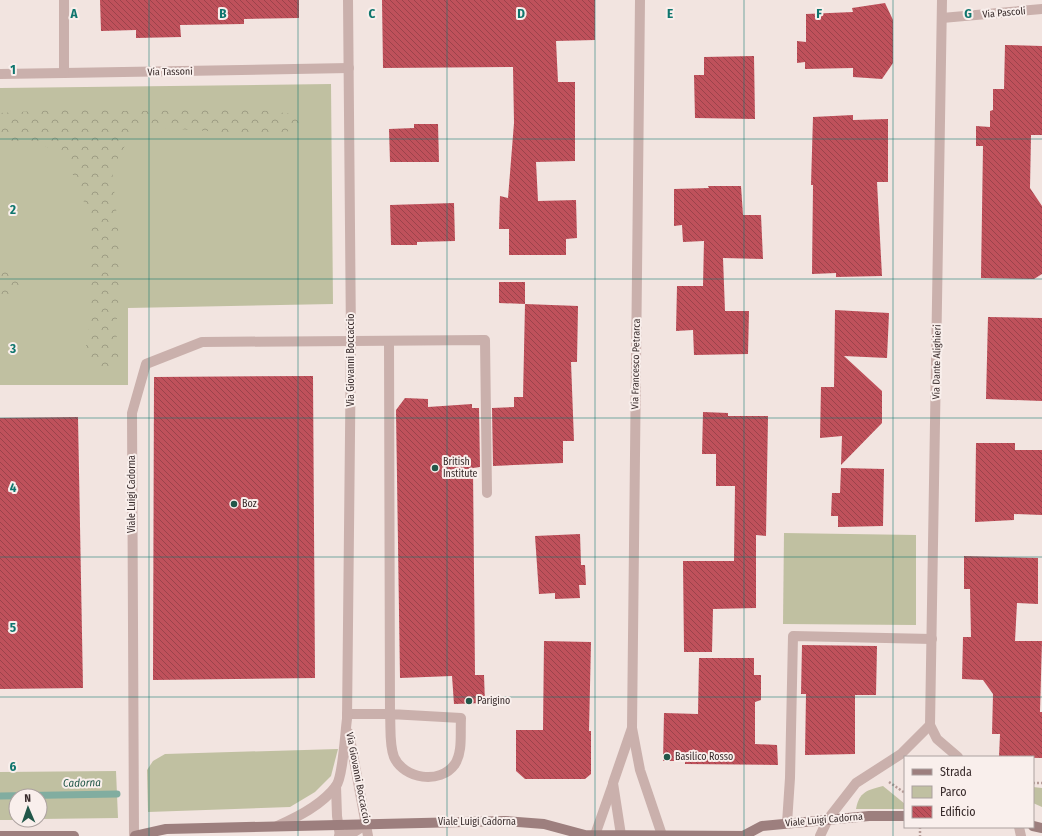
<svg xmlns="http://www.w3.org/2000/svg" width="1042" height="836" viewBox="0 0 1042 836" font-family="'Fira Sans Condensed',sans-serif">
<defs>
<pattern id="forest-crowns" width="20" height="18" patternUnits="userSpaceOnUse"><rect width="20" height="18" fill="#c0c0a1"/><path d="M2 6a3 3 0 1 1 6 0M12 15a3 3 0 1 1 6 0" fill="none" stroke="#9d9c83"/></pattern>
<pattern id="building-back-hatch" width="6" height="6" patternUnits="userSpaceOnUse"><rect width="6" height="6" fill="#bf515b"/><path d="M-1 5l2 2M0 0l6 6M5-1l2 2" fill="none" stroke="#9c434b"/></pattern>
</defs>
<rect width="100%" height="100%" fill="#f2e4e0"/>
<g fill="#c0c0a1">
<path d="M331,84L333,304L128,308V385H0V88Z"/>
<path d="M784,533L916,535V625L783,624Z"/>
<path d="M338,749L331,776L315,792L290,807L148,812L147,770L153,761L165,754Z"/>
<path d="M116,771L118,818L40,819V796H16V820H0V772Z"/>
<path d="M883,786L905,804V809H856C859,792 867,790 883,786Z"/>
<path d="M1033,787L1042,788V807L1033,803Z"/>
</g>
<g fill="url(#forest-crowns)">
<path d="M71,109L127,111L253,109L301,115L304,126L280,134L235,133L136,126L112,169L120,248L121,274L116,328L119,365L112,372L98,370L85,353L91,314L89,276L92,219L76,185L68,159L45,146L0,145V113Z"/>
<path d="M0,258L11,274L26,286L14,299L0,298Z"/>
</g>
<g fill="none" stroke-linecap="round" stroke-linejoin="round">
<path stroke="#81ada0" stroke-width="7" d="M0,796L117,794"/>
</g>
<g fill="url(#building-back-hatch)">
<path d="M100,0H299V18L244,19V24L180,25L181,37L136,38V30L101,31Z"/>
<path d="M382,0H595V40L556,41L558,82H575V161L536,162L538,201L576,200L577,238L566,239V255H509V229H499L500,196L508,198L514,123L513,67L383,68Z"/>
<path d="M885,3L893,20V63L882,79L853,77V68L805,69V62L797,63V41L806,42V14L853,12L852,8Z"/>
<path d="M1005,45L1042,46V135H1031L1030,188L1042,206V274L1034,279L981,278L983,146H976V126L990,127V111L993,110V89H1004Z"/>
<path d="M754,56L755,119L695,118L694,75H704V57Z"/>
<path d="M853,115V120L888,119V182H877L882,276L836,277V273L812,274L813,185H811L813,117Z"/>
<path d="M414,124H438L439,162H390L389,129L414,128Z"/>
<path d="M708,186H741L743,215H761L763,259L723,258L725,311H749L748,354L694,355L693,330L676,331L677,286H703L704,241L683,242L682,225L674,226V189L709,188Z"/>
<path d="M454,203L455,241L417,242V245H391L390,205Z"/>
<path d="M499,282H525V304L499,303Z"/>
<path d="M525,304L578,306L577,362H571L574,441H563V463L493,466L492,408L514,407V397H523Z"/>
<path d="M835,310L889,313L887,358L844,356L882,391V423L841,465L842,436L820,438L821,387H834Z"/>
<path d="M988,317L1042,318V401L986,399Z"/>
<path d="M313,376L315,678L153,680L154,377Z"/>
<path d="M405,398L428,399V407L472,404V408H479L480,467L473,468L475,675H484L485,703L454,704L452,676L400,678L396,410Z"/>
<path d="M703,412L728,413V416H768L766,536L756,535V608L713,609L712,652H684L683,561H734L735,486H716V454H702Z"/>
<path d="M78,417L83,688L0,689V418Z"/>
<path d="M976,443H1015V450H1042V515L1014,514V520L975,522Z"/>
<path d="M841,468L884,469L883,526L838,527V516H831L832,493H840Z"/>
<path d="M580,534L581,565H585L586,585H579L580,598L555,599V593L539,594L535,536Z"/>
<path d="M964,556L1038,558V604L1017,603L1015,641H1042L1040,712H1042V758L999,757L1000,734H992L993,694L983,680L962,679L963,637H971L970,589H964Z"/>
<path d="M544,641L591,642L589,731H591V774L585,779H525L516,771V730H543Z"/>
<path d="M802,645L877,646L876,695H855V754L805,755L806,694H801Z"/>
<path d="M699,658H754V675H761V700L755,702V744L777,745L778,765L685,764V761H663L664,713L698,714Z"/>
</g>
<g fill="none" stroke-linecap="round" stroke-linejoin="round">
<g stroke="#b59a96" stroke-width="2.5" stroke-dasharray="2 2" stroke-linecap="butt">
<path d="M889,782L905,793"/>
<path d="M1033,783H1042"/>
<path d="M920,827V836"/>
</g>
<g stroke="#cab0ac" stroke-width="10">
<path d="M347,714H390L461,718C460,733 463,751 455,764C440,785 404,779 394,757C389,744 391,727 390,714L389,341"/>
<path d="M134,836L132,413L146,364L202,342L485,340L487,493"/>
</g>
<g stroke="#cab0ac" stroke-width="10">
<path d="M64,0V73L349,68"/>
<path d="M640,0L632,728L640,770L662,835"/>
<path d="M942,18L1042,9"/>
<path d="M0,74L64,73"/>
<path d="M930,725L937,739L958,757"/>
<path d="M349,733L368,836"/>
<path d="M336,786L337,816L340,836"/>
<path d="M787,823L790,778L793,636L932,639"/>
<path d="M277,826C298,817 322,805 336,786C343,777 345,733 347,719L351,341L348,0"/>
<path d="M1019,827L1021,836"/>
<path d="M595,835L613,784"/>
<path d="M621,835L613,783L632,728"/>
<path d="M339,836L354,832L367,824"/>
<path d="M820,836L828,819L856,783L901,754L930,725L942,0"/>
</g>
<g stroke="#9d7f7e" stroke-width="10">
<path d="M1033,826L1042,828"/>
<path d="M745,835L762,826L869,816H905"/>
<path d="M0,836H74"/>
<path d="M135,836L166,829L505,821L544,824L585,835L749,836"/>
</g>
</g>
<path fill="none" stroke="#0f766e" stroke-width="1" stroke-opacity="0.55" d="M149,0V836M298,0V836M447,0V836M595,0V836M744,0V836M893,0V836M0,139H1042M0,279H1042M0,418H1042M0,557H1042M0,697H1042"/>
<g fill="#225749" stroke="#f9efec" stroke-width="1.5">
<circle cx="435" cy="468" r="4"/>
<circle cx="234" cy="504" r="4"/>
<circle cx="469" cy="701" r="4"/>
<circle cx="667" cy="757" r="4"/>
</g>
<g text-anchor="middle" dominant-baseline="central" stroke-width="4" stroke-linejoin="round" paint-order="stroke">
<g font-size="10" fill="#382b2b" stroke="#f9efec">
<text transform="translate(1004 13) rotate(-5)">Via Pascoli</text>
<text transform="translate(170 72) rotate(-1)">Via Tassoni</text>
<text transform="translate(351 360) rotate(-90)">Via Giovanni Boccaccio</text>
<text transform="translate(937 362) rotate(-89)">Via Dante Alighieri</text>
<text transform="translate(636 364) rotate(-89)">Via Francesco Petrarca</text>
<text transform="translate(132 494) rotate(-90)">Viale Luigi Cadorna</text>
<text transform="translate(358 778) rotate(79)">Via Giovanni Boccaccio</text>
<text transform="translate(824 820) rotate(-5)">Viale Luigi Cadorna</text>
<text x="477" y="822">Viale Luigi Cadorna</text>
</g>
<g font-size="10" fill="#382b2b" stroke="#f9efec" text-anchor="start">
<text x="443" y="462">British<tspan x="443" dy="12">Institute</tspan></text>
<text x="242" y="504">Boz</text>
<text x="477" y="701">Parigino</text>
<text x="675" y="757">Basilico Rosso</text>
</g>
<g font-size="11" font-style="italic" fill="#225749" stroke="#f9efec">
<text transform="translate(82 783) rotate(-1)">Cadorna</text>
</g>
</g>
<g font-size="13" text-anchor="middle" font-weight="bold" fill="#0f766e" stroke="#f9efec" stroke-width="4" stroke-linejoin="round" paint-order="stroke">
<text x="74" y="18">A</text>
<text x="223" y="18">B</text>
<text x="372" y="18">C</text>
<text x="521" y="18">D</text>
<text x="670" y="18">E</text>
<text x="819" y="18">F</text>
<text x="968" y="18">G</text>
<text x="13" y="74">1</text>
<text x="13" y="214">2</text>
<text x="13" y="353">3</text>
<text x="13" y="492">4</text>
<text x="13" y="632">5</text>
<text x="13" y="771">6</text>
</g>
<rect x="904" y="756" width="130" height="72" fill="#f9efec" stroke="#aca19f"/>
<rect x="912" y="769" width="20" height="6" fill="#9d7f7e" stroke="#aca19f"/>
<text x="940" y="776" font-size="12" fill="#382b2b">Strada</text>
<rect x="912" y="786" width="20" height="12" fill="#c0c0a1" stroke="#aca19f"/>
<text x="940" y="796" font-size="12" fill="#382b2b">Parco</text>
<rect x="912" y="806" width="20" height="12" fill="url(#building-back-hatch)" stroke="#aca19f"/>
<text x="940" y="816" font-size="12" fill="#382b2b">Edificio</text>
<g transform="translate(28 808) rotate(358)"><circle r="19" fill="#f9efec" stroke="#aca19f"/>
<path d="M0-3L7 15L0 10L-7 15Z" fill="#225749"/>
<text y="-6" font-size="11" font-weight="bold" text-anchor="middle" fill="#382b2b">N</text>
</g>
</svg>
